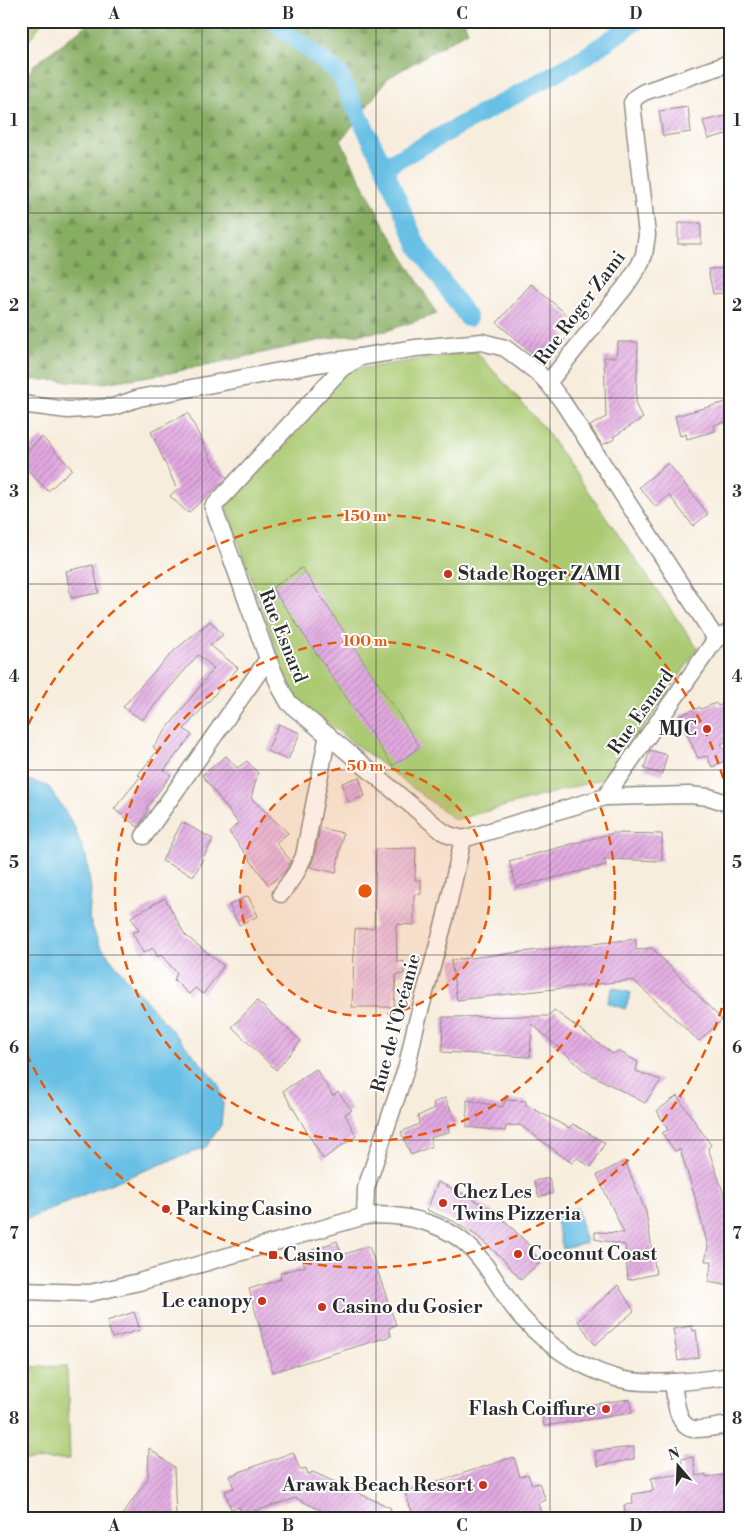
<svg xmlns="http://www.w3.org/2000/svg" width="751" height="1539" viewBox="0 0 751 1539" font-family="'Libre Bodoni',serif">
<defs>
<pattern id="forest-firs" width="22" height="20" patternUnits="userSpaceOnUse" patternTransform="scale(1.25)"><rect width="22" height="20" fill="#88ae64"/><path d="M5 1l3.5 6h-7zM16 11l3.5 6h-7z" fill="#6f8e53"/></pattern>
<pattern id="wetland-marsh" width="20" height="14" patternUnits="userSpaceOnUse" patternTransform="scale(1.25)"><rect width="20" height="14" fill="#abca72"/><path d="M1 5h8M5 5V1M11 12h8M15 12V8" fill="none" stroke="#8ba45e"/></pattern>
<pattern id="building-hatch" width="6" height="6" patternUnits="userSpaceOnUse" patternTransform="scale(1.25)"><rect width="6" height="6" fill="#e2a9e1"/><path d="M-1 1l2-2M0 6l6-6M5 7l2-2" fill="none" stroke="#b78ab7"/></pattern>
</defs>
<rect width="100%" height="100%" fill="#fff"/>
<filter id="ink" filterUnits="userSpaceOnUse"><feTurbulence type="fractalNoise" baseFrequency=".02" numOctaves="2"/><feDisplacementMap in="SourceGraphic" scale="10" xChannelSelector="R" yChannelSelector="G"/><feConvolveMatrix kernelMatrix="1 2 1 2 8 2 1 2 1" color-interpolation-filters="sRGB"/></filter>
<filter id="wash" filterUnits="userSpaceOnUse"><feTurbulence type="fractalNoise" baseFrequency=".0096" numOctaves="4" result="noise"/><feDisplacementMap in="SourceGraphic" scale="20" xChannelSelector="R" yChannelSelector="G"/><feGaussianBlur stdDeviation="1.12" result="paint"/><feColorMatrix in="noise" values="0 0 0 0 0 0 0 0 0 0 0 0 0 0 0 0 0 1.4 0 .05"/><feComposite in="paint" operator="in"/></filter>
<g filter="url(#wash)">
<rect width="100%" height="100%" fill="#f7eddd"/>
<path fill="url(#forest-firs)" stroke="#5a6c48" d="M92,21H464L468,31L388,78L341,141L382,221L437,314L386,331L336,337L170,373L103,383L21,379V85L34,65Z"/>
<path fill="url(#wetland-marsh)" stroke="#6b7a4e" d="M21,21H43L21,51Z"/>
<g fill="#abca72" stroke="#6b7a4e">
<path d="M476,351L544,428L698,649L609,777L455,820L293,697L224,499L345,371Z"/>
<path d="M67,1366L70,1459L21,1460V1367Z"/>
</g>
<g fill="#67c0e5" stroke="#497688">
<path d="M21,781H33L49,787L73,824L86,857L91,890L89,918L99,944L125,977L219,1084L223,1104L221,1125L206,1147L99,1188L21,1222Z"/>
<path d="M613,987L631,993L625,1009L607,1003Z"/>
<path d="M577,1208L586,1243L563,1249L554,1214Z"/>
</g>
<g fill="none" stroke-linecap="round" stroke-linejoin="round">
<g stroke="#67c0e5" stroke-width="18">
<path d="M273,21L339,74L384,167L417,245L468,318"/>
<path d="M384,167L583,58L637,21"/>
</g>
</g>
<g id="blocks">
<g fill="url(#building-hatch)">
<path d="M688,107L691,132L663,136L659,111Z"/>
<path d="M730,115V133L708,139L703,121Z"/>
<rect x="678" y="223" width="23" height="21"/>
<path d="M730,268V292L713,294L708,269Z"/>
<path d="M531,284L571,318L560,330L567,337L551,355L546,350L539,359L497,323Z"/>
<path d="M618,342H638L636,406L643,418L613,437L615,439L602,445L590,426L606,417L604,357H616Z"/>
<path d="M730,401V421L714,425L715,431L687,439L686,434L680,436L675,416Z"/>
<path d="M188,413L212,461L227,478L188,513L170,496L177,489L151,432Z"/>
<path d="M42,437L72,469L48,491L21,463V456Z"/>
<path d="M668,463L708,514L693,526L669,495L656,507L639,487Z"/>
<path d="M93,565L99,593L71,598L66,571Z"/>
<path d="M302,568L420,747L393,766L272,588Z"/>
<path d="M210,621L223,635L210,645L238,668L184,729L192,735L164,770L171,775L146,808L148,810L138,827L114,809L141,776L138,775L157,751L153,747L214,668L198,655L142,720L123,707L139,688L175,650Z"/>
<path d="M730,701V740L721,744L728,759L712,767L707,756L698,758L679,716L700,707L701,709L716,703L718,706Z"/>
<path d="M279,724L300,733L288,760L267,751Z"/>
<path d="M650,750L667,755L662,774L644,769Z"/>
<path d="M226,756L237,768L247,761L258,773L251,798L288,833L276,843L291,861L286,870L269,885L229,832L238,823L202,775Z"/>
<path d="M359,777L365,796L348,802L342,783Z"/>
<path d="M182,822L213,839L194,876L162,861Z"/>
<path d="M320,828L343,833L336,873L310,867L314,858Z"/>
<path d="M613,833L662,834V861L604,859L606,865L517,887L509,861Z"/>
<path d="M416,848L415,880H421V894L414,895V925L396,924L397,962L404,961V974L396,975L394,1007H352L355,929L374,928L376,849Z"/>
<path d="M248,896L258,916L239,925L229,905Z"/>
<path d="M165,898L185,935L224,966L203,994L195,988L189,994L174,980L177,973L161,955L158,957L153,948L143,953L132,932L139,931L131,917Z"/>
<path d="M636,939V950L652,948L722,1020L699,1041L633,980L457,1000L451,960Z"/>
<path d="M257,1001L301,1041L276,1070L232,1027Z"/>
<path d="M554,1010L613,1054L618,1051L638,1062L636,1071L661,1080L645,1103L586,1072L532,1024L530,1057L442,1052L443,1017L548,1016Z"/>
<path d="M316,1069L333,1096L338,1092L352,1110L345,1114L356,1136L323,1159L283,1091Z"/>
<path d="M677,1096L711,1145L708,1148L730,1212V1231L727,1232L730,1242V1286L708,1282L712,1261H705L708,1247L695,1197L680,1149L675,1151L662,1133L668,1130L657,1111Z"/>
<path d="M445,1098L458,1125L448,1124L449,1132L430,1138L432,1146L411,1155L401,1132L419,1124L418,1116L435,1108L433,1103Z"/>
<path d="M467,1100L503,1107L505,1100L526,1101V1105L569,1128L573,1124L605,1143L591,1167L577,1158L572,1163L520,1125L506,1126L505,1131L467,1127Z"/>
<path d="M625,1161L646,1212L656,1274L628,1280L625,1245L595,1239V1232L624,1233L597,1175Z"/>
<path d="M549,1178L553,1193L539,1197L534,1181Z"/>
<path d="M438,1182L472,1198L505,1221L527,1243L540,1262L521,1280L503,1259L477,1236L453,1221L427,1210Z"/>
<path d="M337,1241L342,1255L369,1246L396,1325L389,1328L391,1336L273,1372L249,1289L281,1279L280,1273L305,1266L302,1258L312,1250Z"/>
<path d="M618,1285L634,1311L595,1345L578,1321Z"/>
<path d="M134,1312L140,1330L112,1338L107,1321Z"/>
<path d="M692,1326L693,1331L696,1330L699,1357L678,1361L673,1329Z"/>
<path d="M630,1399L632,1413L544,1426L542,1411Z"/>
<path d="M634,1447V1459L598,1466L595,1451Z"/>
<path d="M149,1448L174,1467L176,1518H120L148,1478Z"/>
<path d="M293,1452L300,1470L306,1468L308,1474L313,1472L391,1508L386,1518H336L296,1498L242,1515L239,1507L231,1509L225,1491L234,1488L229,1476Z"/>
<path d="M514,1457L520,1477L528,1474L532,1485L539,1483L546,1500L538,1503L543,1518H414L405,1492Z"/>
<path d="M693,1457L696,1476L706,1474V1477L730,1474V1518H626L624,1505L633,1504L632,1494L653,1491L651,1478L683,1474L681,1459Z"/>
</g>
</g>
</g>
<g filter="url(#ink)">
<use href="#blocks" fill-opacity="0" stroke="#918c84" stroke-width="1"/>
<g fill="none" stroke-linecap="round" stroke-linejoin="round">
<g stroke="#918c84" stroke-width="19">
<g id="minor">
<path d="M730,63L644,92L636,97L632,103L647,235L644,255L639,266L625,287L548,383L562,401L716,639L730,632"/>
<path d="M361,357L342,368L213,507L268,659L281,689L289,703L442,831L449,835L463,839L605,797L716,639"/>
<path d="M21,404L68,410L113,407L139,398L317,364L416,348L482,342L505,348L538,373L548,383"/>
<path d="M605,797L689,795L709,797L730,804"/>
<path d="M144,836L268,659"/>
<path d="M281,894L296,873L304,856L328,734"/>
<path d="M365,1216L366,1188L407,1066L415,1029L445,919L463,839"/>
<path d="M21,1291L90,1293L139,1282L365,1216C404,1212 452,1224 478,1256C494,1275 505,1299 522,1318C547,1345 578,1366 613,1377C641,1387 700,1381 730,1376"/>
<path d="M673,1382C675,1395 676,1428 694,1429C705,1430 718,1426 730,1425"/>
</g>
</g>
<use href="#minor" stroke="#fff" stroke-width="16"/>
</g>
</g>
<path fill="none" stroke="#2b2b2b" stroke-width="1" stroke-opacity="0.55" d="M202,21V1518M376,21V1518M550,21V1518M21,213H730M21,398H730M21,584H730M21,770H730M21,955H730M21,1140H730M21,1326H730"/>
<circle cx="365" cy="891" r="125" fill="#e8590c" fill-opacity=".12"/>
<g fill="none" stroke="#e8590c" stroke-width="2.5" stroke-dasharray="9 6">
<circle cx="365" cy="891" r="125"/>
<circle cx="365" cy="891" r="250"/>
<path d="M730 979A375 375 0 0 1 22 1044M22 738A375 375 0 0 1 730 803"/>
</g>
<g fill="#c8321e" stroke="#fff" stroke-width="2">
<circle cx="448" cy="574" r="5"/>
<circle cx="707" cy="729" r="5"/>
<circle cx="443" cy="1203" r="5"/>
<circle cx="166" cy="1209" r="5"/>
<circle cx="518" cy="1254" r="5"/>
<rect x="268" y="1250" width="10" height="10" rx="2.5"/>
<circle cx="262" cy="1301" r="5"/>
<circle cx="322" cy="1307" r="5"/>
<circle cx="606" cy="1409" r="5"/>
<circle cx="483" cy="1485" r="5"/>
</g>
<g text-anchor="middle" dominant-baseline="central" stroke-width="4" stroke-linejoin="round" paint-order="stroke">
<g font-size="19" fill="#2b2b2b" stroke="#fff">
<text transform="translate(580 308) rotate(-53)">Rue Roger Zami</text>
<text transform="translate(283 636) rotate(68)">Rue Esnard</text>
<text transform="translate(641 712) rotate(-55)">Rue Esnard</text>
<text transform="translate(396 1023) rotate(-75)">Rue de l'Océanie</text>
</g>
<g font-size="19" font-weight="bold" fill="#2b2b2b" stroke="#fff" text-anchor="start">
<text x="458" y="574">Stade Roger ZAMI</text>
<text x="697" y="729" text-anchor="end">MJC</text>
<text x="453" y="1192">Chez Les<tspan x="453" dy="22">Twins Pizzeria</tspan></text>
<text x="176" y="1209">Parking Casino</text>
<text x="528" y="1254">Coconut Coast</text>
<text x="283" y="1255">Casino</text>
<text x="252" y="1301" text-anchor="end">Le canopy</text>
<text x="332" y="1307">Casino du Gosier</text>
<text x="596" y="1409" text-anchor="end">Flash Coiffure</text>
<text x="473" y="1485" text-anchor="end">Arawak Beach Resort</text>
</g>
</g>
<circle cx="365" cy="891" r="8" fill="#e8590c" stroke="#fff" stroke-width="2.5"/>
<g font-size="15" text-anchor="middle" font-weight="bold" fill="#e8590c" stroke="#fff" stroke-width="4" stroke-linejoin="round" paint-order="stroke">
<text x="365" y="521">150 m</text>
<text x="365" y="646">100 m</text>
<text x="365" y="771">50 m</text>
</g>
<rect width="751" height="1539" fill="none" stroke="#fff" stroke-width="55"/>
<g transform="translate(678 1466) rotate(341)" stroke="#ffffff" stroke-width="4" paint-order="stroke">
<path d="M0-4L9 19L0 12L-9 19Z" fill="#2b2b2b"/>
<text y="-8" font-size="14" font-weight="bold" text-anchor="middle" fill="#2b2b2b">N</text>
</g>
<rect x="28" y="28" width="696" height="1484" fill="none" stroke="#2b2b2b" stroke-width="2"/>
<g font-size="16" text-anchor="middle" font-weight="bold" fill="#2b2b2b">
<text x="114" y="19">A</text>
<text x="288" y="19">B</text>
<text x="462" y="19">C</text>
<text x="636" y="19">D</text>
<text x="14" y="126">1</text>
<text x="737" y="126">1</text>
<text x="14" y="311">2</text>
<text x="737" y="311">2</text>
<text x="14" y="497">3</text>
<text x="737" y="497">3</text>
<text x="14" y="682">4</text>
<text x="737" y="682">4</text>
<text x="14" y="868">5</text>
<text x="737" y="868">5</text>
<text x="14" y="1053">6</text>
<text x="737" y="1053">6</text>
<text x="14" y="1239">7</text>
<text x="737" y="1239">7</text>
<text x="14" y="1424">8</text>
<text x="737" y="1424">8</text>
<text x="114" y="1531">A</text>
<text x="288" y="1531">B</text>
<text x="462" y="1531">C</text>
<text x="636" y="1531">D</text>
</g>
</svg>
